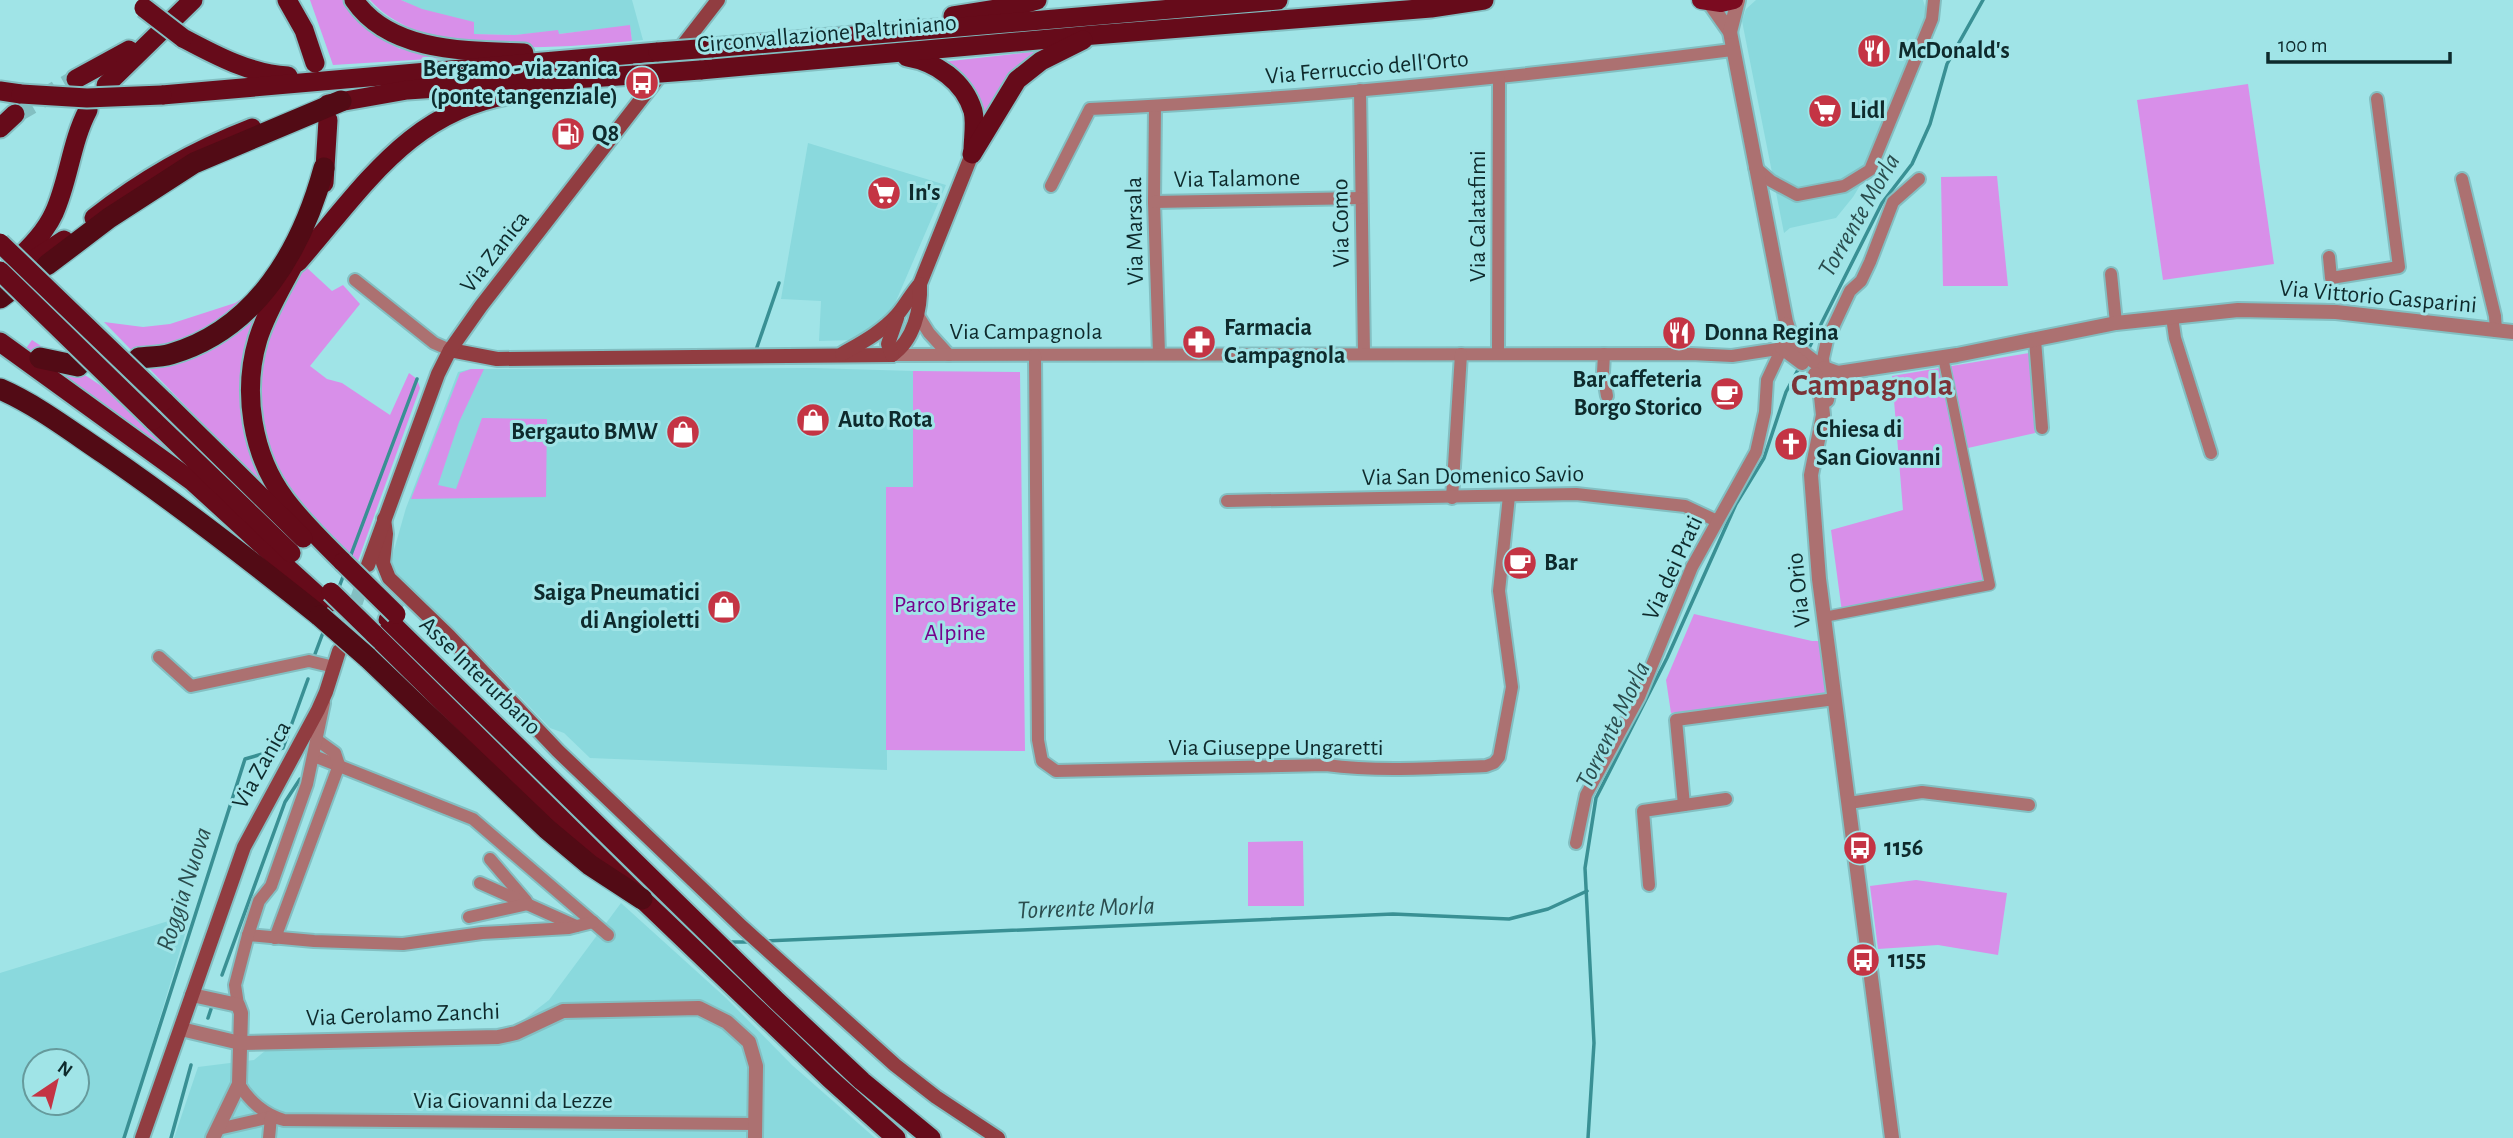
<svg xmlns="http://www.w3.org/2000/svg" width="2513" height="1138" viewBox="0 0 2513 1138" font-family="'Alegreya Sans',sans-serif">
<rect width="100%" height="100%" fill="#a0e4e7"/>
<g fill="#8ad9dd" fill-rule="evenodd">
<path d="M401,0H632L643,40L632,41L630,26L558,34V31L515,35L473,34Z"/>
<path d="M1756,0H1923L1932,28L1891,135L1853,197L1836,218L1790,228L1784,233L1742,21L1746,9Z"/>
<path d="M808,143L946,185L893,308L876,324L853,340L819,341L821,301L781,299Z"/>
<path d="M813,368L913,371V487L886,488L887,770L590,758L564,733L550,728L456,630L388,571L406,508L458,372L471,369Z"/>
<path d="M621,903L726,998L792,1065L875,1138H174L198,1067L254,1060L283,1036L514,1027L549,1000Z"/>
<path d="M191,914L124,1138H0V973ZM35,1061H77V1103H35Z"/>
</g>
<g fill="#d88fe9">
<path d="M310,0H346C361,22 376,37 400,49L403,43L446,55L445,58L333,65Z"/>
<path d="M370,0H401L422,9L474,22V34L515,35L558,30L559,34L630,25L632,41C558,48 424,61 370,0Z"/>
<path d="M1041,51L984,128L977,121L942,62Z"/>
<path d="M2248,84L2274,264L2163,280L2137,100Z"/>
<path d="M1997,176L2008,286H1943L1941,177Z"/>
<path d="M307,258L310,261L306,267L332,291L343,285L360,304L310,366L327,379L342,383L390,415L409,373L417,379L420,388L358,561L329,533L324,535C314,523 301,511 292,498C263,458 249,393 263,344C272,314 290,284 307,258Z"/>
<path d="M276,276L247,364L275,498L104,322L143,327L170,324L235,303Z"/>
<path d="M32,340L100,385L176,455L166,452L24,351Z"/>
<path d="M2029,353L2035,433L1959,450L1985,581L1842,612L1831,530L1903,510L1892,376Z"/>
<path d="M471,369H484L459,422L438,485L456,489L482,418L547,419L546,497L411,499L460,373Z"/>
<path d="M913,371L1020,372L1025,751L886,750V487H913Z"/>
<path d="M1694,614L1812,641H1823L1830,693L1671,713L1666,680Z"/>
<path d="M1303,841L1304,906H1248V842Z"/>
<path d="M1916,880L2007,893L1998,955L1938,945L1878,949L1870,886Z"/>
</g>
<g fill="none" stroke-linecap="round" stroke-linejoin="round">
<g stroke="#399094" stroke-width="3.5">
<path d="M756,350L779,283"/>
<path d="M1808,350L1882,203L1912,164L1930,124L1947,64L1983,0"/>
<path d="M349,560L417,379"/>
<path d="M338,590L344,574"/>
<path d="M315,654L324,630"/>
<path d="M765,941L1393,914L1509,919L1548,909L1587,891"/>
<path d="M732,942H750"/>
<path d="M222,975L285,802L300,779"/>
<path d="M208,1018L211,1009"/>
<path d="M124,1138L245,759L283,748L308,679"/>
<path d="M171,1138L191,1065"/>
<path d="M1588,1138L1594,1043L1585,868L1596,798L1667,658L1736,504L1764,458L1786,392L1800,366"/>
</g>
<path stroke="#83bfc2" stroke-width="14" stroke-dasharray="14 7" stroke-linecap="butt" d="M342,643L365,576"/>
<path stroke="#83bfc2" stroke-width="19" stroke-dasharray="19 10" stroke-linecap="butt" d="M15,114L76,79"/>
<g stroke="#83bfc2" stroke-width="13">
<path id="pedestrian" d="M1824,617L1990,585L1943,357"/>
</g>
<g stroke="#83bfc2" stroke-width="16">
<g id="minor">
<path d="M1360,90L1364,354"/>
<path d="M1155,106L1154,202L1159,354"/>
<path d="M1755,167L1771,181L1797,195L1844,186L1870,170L1932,19L1934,0"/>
<path d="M2462,179L2495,316L2496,331"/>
<path d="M1051,186L1090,109C1305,99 1519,77 1732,50"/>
<path d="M1154,202L1361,198"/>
<path d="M2329,257L2331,278L2399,267L2377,99"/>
<path d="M2111,274L2116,323"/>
<path d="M355,280L434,343L450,350"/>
<path d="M917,314L929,333L949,355"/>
<path d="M2172,317L2175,338L2211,453"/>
<path d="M2035,340L2042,428"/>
<path d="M1498,354L1499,79"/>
<path d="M1604,354L1603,373L1607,396"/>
<path d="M892,355L1691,354L1732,356L1791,347"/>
<path d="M1035,355L1038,740L1042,761L1056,771L1326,765C1379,772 1433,768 1486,766L1494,763L1499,757L1512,687L1499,591L1509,496"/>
<path d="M1824,368L1823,358L1827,340L1850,291L1861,281L1870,262L1893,202L1919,179"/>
<path d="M1452,498L1461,354"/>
<path d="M1227,501L1576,494L1685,506L1717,521"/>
<path d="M159,657L191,686L309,661L334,667"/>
<path d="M314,756L473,819L608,935"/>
<path d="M1849,803L1922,792L2029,805"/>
<path d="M1684,805L1676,720L1835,699"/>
<path d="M1576,843L1586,795L1639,697L1692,567L1756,452L1765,412L1767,380L1782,348"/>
<path d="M490,859L526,901"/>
<path d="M480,883L576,926"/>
<path d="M1649,885L1643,811L1726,799"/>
<path d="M469,917L528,904"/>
<path d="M248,935L314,941L403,944L482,933L569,928L593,922"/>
<path d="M275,938L339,765L335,753L317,740"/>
<path d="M238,1005L235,985L248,935L259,901L271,886L307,784L324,703"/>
<path d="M239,1084C249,1101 265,1115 284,1120L755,1124"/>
<path d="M218,1129L271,1117"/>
<path d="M269,1138L271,1117"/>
</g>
</g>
<g stroke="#83bfc2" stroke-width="18">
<g id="tertiary">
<path d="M1709,2L1730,32L1786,322C1789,330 1791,342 1797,347C1817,368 1834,365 1827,400"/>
<path d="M1730,32L1738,0"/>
<path d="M1786,324L1782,348L1802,363"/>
<path d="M1824,368L1838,373L1957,355L2116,323L2238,310L2336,312L2513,332"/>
<path d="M1815,374L1820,387L1823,415L1811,475L1819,579L1892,1138"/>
<path d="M192,995L238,1005L241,1013L239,1084L213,1138"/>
<path d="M181,1029L240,1043L498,1037L516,1033L563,1011L699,1008L727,1022L749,1042L756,1066L755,1138"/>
</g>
</g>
<g stroke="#83bfc2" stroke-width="18">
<g id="secondary">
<path d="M450,350L497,359L892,355"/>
<path d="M842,354C861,343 882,332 897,315C905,306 911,294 920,284L972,154"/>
<path d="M892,355C914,340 921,309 920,284"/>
<path d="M892,355L888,344L897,318"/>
<path d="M384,519L386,534L383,563L389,578L449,636L558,751L742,927L895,1065L936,1097L998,1138"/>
<path d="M368,565L438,374L450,350L481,306L718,0"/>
<path d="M142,1138L244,847L318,710L326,692L339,651"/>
</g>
</g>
<g stroke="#83bfc2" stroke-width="21">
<path id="primary" d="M1701,0L1721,3L1734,0"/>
</g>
<g stroke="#83bfc2" stroke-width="23">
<g id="trunk">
<path d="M287,0L304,30L315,63"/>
<path d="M354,0C390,53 468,51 524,53"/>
<path d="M953,16L1015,6L1037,0"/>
<path d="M183,38C215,55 250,74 288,76"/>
<path d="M711,48L1278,0"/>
<path d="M907,57C936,62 964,81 973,111C976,123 973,139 973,151"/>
<path d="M700,70L1094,35L1431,8L1484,0"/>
<path d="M76,79L129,50"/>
<path d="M106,85L193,0"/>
<path d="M0,91L21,94"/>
<path d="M162,95L658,52"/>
<path d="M328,104L407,90L634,75"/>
<path d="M0,128L15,114"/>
<path d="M972,154L1017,80L1041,61L1083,40"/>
<path d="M324,183L328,120"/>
<path d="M94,218C143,179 195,150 252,128"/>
<path d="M302,248C288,278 268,307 258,339C242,392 252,455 285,499C302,522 323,542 343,562"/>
<path d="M298,262C364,187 412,106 521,93"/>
<path d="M13,263C29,249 45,233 54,213C69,180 71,142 88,110"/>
<path d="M8,270L27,264L64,240"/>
<path d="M0,342L192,481L327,604"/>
<path d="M164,401L303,538"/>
<path d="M153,420L291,553"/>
<path d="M388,620L776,1000L862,1081L931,1138"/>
<path d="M373,633L642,899L830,1079L896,1138"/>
</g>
</g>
<g stroke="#83bfc2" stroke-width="24">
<g id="motorway">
<path d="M47,265L109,218L194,163L341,101"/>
<path d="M0,298L8,292"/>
<path d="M40,358L78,366"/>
<path d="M139,358C149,357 161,357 171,354C257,329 302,249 324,168"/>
<path d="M0,389C37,405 72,432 105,454C179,505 250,560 320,616"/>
<path d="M367,657L547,829L590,865L642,899"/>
</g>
</g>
<use href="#pedestrian" stroke="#ac7171" stroke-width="10"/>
<use href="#minor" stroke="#ac7171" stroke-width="12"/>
<use href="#tertiary" stroke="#ac7171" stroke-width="14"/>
<use href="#secondary" stroke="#913d41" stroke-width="14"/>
<use href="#primary" stroke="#7b0b20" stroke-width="18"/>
<use href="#trunk" stroke="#660b1a" stroke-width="19"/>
<use href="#motorway" stroke="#520b15" stroke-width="21"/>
<g stroke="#83bfc2" stroke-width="23" stroke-linecap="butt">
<g id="trunk-bridge">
<path d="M144,8L183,38"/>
<path d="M658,52L711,48"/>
<path d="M634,75L700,70"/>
<path d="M21,94L87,98L162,95"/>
<path d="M0,243L164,401"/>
<path d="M0,271L153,420"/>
<path d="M343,562L396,614"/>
<path d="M331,592L373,633"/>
</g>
</g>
<g stroke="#83bfc2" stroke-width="24" stroke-linecap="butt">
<path id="motorway-bridge" d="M320,616L367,657"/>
</g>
<use href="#trunk-bridge" stroke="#660b1a" stroke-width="19"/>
<use href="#motorway-bridge" stroke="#520b15" stroke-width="21"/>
</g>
<defs>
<g id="restaurant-disc" transform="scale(1.75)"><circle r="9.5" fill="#c43444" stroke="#a0e4e7"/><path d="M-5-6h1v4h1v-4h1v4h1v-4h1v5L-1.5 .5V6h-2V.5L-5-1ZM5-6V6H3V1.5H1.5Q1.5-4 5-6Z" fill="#fff"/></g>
<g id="bus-disc" transform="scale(1.75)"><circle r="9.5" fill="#c43444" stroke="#a0e4e7"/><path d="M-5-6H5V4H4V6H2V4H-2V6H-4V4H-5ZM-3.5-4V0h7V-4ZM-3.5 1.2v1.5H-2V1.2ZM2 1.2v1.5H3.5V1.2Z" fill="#fff"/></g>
<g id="supermarket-disc" transform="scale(1.75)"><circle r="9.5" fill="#c43444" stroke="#a0e4e7"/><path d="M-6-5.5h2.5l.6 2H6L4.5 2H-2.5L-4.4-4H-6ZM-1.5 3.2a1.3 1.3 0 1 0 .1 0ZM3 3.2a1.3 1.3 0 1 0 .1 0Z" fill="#fff"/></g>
<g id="fuel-disc" transform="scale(1.75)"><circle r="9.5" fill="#c43444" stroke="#a0e4e7"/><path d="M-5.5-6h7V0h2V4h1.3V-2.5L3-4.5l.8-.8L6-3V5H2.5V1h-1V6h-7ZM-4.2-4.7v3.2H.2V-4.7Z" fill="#fff"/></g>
<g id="pharmacy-disc" transform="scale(1.75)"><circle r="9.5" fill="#c43444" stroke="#a0e4e7"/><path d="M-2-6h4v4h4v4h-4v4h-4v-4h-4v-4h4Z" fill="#fff"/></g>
<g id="cafe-disc" transform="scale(1.75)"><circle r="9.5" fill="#c43444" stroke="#a0e4e7"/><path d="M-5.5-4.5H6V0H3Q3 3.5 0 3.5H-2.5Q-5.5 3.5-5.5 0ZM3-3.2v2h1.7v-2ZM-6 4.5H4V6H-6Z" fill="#fff"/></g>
<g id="shop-disc" transform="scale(1.75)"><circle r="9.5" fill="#c43444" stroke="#a0e4e7"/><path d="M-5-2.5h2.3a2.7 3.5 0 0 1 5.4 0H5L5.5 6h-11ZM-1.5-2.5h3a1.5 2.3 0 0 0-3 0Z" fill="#fff"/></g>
<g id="church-disc" transform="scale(1.75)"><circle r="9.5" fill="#c43444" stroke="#a0e4e7"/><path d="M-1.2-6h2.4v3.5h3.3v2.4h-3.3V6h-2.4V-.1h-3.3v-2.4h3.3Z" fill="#fff"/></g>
</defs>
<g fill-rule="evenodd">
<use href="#restaurant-disc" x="1874" y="51"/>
<use href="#bus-disc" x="642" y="83"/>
<use href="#supermarket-disc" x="1825" y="111"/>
<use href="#fuel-disc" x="568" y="134"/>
<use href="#supermarket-disc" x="884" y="193"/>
<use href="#restaurant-disc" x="1679" y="333"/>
<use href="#pharmacy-disc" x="1199" y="342"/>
<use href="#cafe-disc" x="1727" y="394"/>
<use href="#shop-disc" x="813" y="420"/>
<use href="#shop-disc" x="683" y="432"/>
<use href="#church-disc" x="1791" y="444"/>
<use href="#cafe-disc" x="1520" y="563"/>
<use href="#shop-disc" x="724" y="607"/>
<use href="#bus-disc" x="1860" y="848"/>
<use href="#bus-disc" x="1863" y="960"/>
</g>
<g text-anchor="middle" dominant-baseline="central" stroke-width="6" stroke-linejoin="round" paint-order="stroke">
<g font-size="24" fill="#0e2a2c" stroke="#a0e4e7">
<text transform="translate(827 34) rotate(-5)">Circonvallazione Paltriniano</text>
<text transform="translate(1367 68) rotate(-5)">Via Ferruccio dell'Orto</text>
<text transform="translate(1237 179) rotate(-1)">Via Talamone</text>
<text transform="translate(1478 216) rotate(-90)">Via Calatafimi</text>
<text transform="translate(1341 223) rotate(-91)">Via Como</text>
<text transform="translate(1135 231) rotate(-91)">Via Marsala</text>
<text transform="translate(495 252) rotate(-52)">Via Zanica</text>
<text transform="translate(2378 297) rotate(5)">Via Vittorio Gasparini</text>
<text x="1026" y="332">Via Campagnola</text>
<text transform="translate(1473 476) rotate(-1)">Via San Domenico Savio</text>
<text transform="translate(1673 568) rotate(-65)">Via dei Prati</text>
<text transform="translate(1799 590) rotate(-96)">Via Orio</text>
<text transform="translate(480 676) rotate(44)">Asse Interurbano</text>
<text x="1276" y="748">Via Giuseppe Ungaretti</text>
<text transform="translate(262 765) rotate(-61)">Via Zanica</text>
<text transform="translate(403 1015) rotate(-2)">Via Gerolamo Zanchi</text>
<text x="513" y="1101">Via Giovanni da Lezze</text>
</g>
<g font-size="24" font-weight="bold" fill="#0e2a2c" stroke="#a0e4e7" text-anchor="start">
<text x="1898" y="51">McDonald's</text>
<text x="618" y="69" text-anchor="end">Bergamo - via zanica<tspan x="618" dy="28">(ponte tangenziale)</tspan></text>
<text x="1850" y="111">Lidl</text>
<text x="592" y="134">Q8</text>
<text x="908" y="193">In's</text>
<text x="1224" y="328">Farmacia<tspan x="1224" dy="28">Campagnola</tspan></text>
<text x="1704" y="333">Donna Regina</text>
<text x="1702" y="380" text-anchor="end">Bar caffeteria<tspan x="1702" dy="28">Borgo Storico</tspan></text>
<text x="838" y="420">Auto Rota</text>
<text x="1816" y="430">Chiesa di<tspan x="1816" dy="28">San Giovanni</tspan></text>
<text x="658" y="432" text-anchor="end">Bergauto BMW</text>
<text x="1544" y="563">Bar</text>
<text x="700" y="593" text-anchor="end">Saiga Pneumatici<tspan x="700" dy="28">di Angioletti</tspan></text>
<text x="1884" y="848">1156</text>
<text x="1888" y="960">1155</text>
</g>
<g font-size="24" fill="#76028c" stroke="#a0e4e7">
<text x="955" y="605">Parco Brigate<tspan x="955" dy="28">Alpine</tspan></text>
</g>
<g font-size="26" font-style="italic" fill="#2b4d4e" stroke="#a0e4e7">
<text transform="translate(1859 215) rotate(-60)">Torrente Morla</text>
<text transform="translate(1613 725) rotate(-64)">Torrente Morla</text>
<text transform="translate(184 889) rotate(-72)">Roggia Nuova</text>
<text transform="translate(1086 908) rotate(-2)">Torrente Morla</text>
</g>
<g font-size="32" font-weight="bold" fill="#7b3337" stroke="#a0e4e7">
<text x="1872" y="385">Campagnola</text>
</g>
</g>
<g transform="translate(56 1082) rotate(35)"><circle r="33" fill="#a0e4e7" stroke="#669a9c" stroke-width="2"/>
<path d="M0-5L12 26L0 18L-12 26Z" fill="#c43444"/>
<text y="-10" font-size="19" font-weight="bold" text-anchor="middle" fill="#0e2a2c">N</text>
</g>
<path d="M2268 52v10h182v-10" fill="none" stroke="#0e2a2c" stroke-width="3.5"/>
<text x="2278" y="52" font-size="21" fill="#0e2a2c" stroke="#a0e4e7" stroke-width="5" paint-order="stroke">100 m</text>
</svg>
